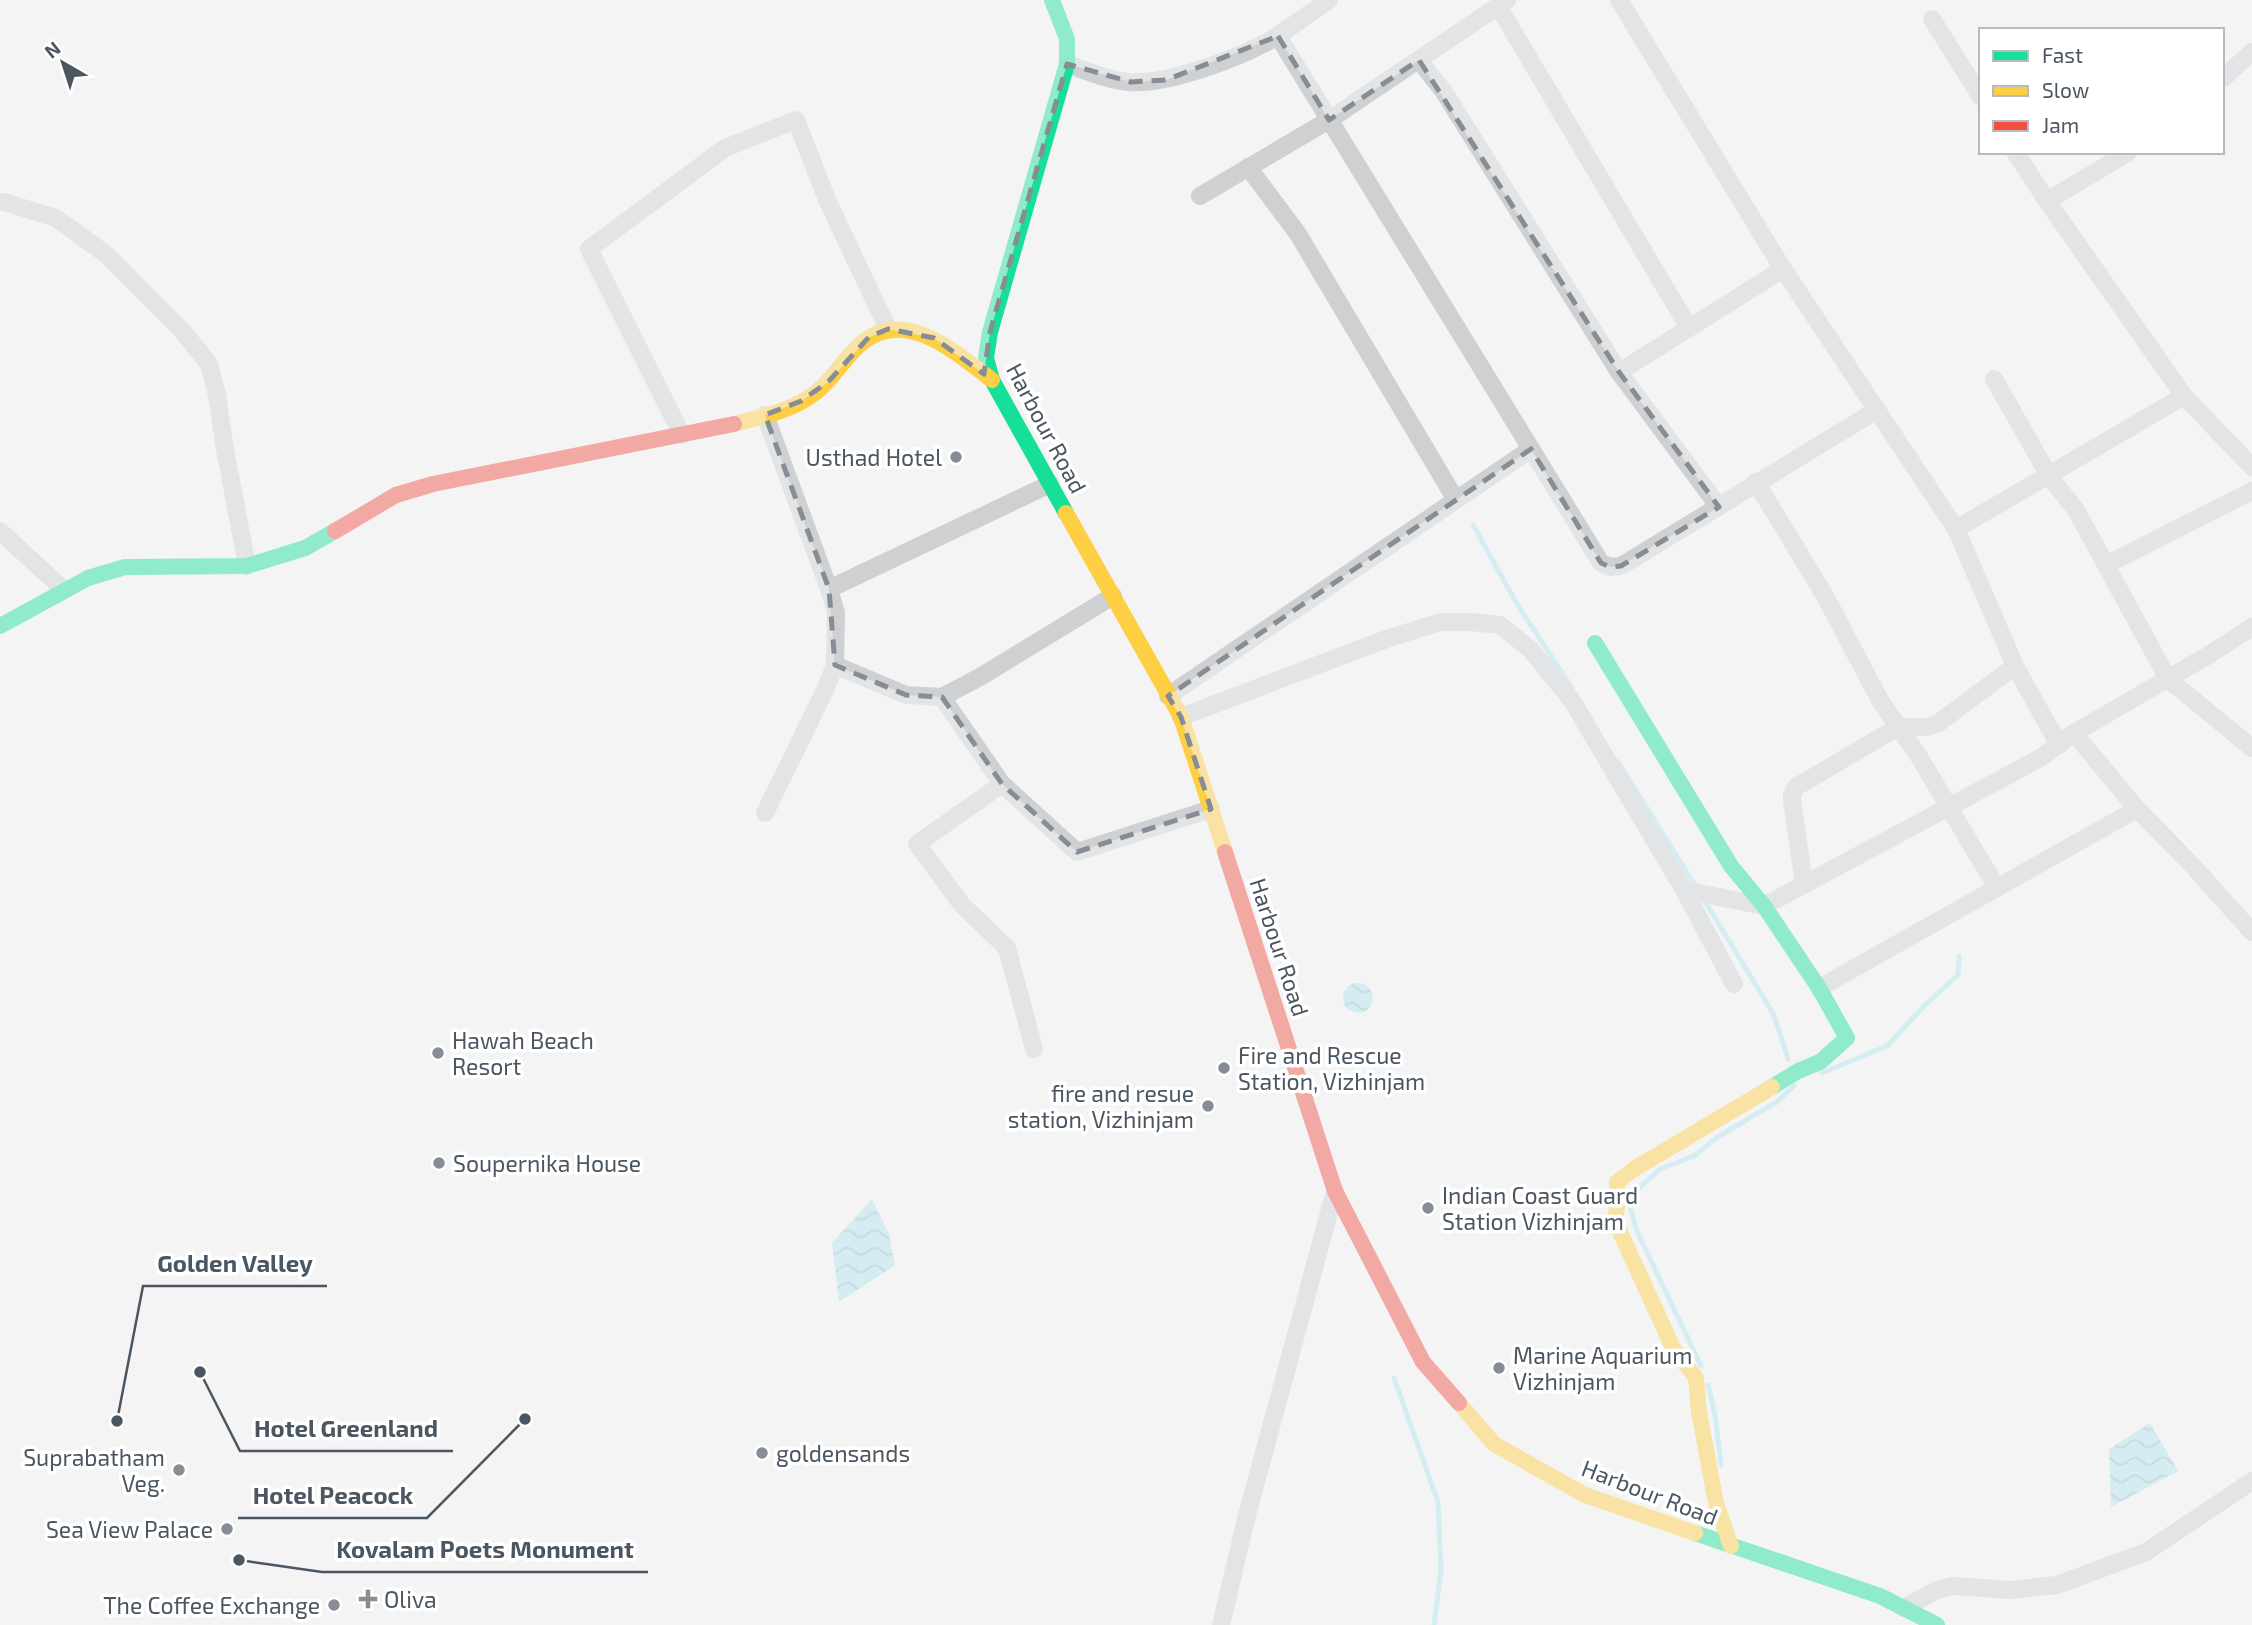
<svg xmlns="http://www.w3.org/2000/svg" width="2252" height="1625" viewBox="0 0 2252 1625" font-family="'Exo 2',sans-serif">
<defs>
<pattern id="water-waves" width="16" height="10" patternUnits="userSpaceOnUse" patternTransform="scale(1.75)"><rect width="16" height="10" fill="#aee2f0"/><path d="M0 5q4-4 8 0t8 0" fill="none" stroke="#90bac6"/></pattern>
</defs>
<rect width="100%" height="100%" fill="#f4f4f4"/>
<g fill="url(#water-waves)">
<circle cx="1358" cy="998" r="15"/>
<path d="M872,1199L889,1234L895,1265L839,1302L832,1243Z"/>
<path d="M2150,1423L2178,1471L2111,1507L2109,1449Z"/>
</g>
<g fill="none" stroke-linecap="round" stroke-linejoin="round">
<g stroke="#aee2f0" stroke-width="5">
<path d="M1473,525L1517,604L1572,688"/>
<path d="M1618,762L1696,887"/>
<path d="M1703,898L1774,1015L1788,1059"/>
<path d="M1822,1073L1887,1046L1925,1005L1958,975L1959,956"/>
<path d="M1701,1366L1636,1229L1628,1198L1660,1169L1694,1156L1719,1136L1777,1102L1794,1086"/>
<path d="M1394,1378L1438,1502L1441,1570L1434,1625"/>
<path d="M1708,1385L1715,1415L1721,1465"/>
</g>
<g stroke="#ced0d2" stroke-width="18">
<path d="M1619,0L1783,269L1956,529L2184,396"/>
<path d="M1498,6L1689,328"/>
<path d="M1932,19L1981,97"/>
<path d="M1278,36L1601,563L1610,567L1621,566L1877,410"/>
<path d="M1419,60L1444,92L1619,372L1719,507"/>
<path d="M1067,64C1087,71 1107,80 1129,82C1166,85 1233,60 1267,42C1288,30 1308,14 1329,0"/>
<path d="M2222,79L2252,52"/>
<path d="M2015,152L2047,201L2184,396L2252,467"/>
<path d="M1248,167L1298,234L1456,500"/>
<path d="M1200,196L1329,120L1507,0"/>
<path d="M2047,201L2129,152"/>
<path d="M4,202L56,218L107,255L184,333L209,364L217,395L225,449L247,566"/>
<path d="M1619,372L1783,269"/>
<path d="M1994,379L2049,476L2076,510L2168,679L2252,748"/>
<path d="M682,435L589,249L725,148L796,120L828,202L888,329"/>
<path d="M1756,482L1825,596L1881,702L1918,755L1997,888"/>
<path d="M1956,529L2015,666L2059,745"/>
<path d="M0,531L64,590"/>
<path d="M2106,565L2252,491"/>
<path d="M829,589L1050,484"/>
<path d="M835,665L906,695L942,697L980,677L1113,596"/>
<path d="M1168,696L1531,449"/>
<path d="M942,697L1002,784L1077,852L1211,809"/>
<path d="M1181,717L1389,638L1441,622H1471L1500,625L1530,649L1571,699L1684,890L1734,984"/>
<path d="M2074,733L2137,809L2192,865L2252,932"/>
<path d="M1002,784L917,844L962,905L1007,948L1034,1049"/>
<path d="M765,813L825,690L835,665L836,612L829,589L765,415"/>
<path d="M1804,884L1792,801V795L1796,787L1898,727H1927L1937,724L2015,666"/>
<path d="M1684,890L1764,906L2042,757L2074,733L2207,656L2252,627"/>
<path d="M1819,988L2137,809"/>
<path d="M1904,1608L1937,1590L1954,1586L2010,1590L2057,1585L2146,1552L2252,1481"/>
<path d="M1221,1625L1247,1515L1335,1191"/>
</g>
<g stroke="#16e098" stroke-width="16">
<path d="M1052,0L1067,39V64L990,332L986,358L992,380L1066,513"/>
<path d="M0,626L88,578L125,567L247,566L305,548L335,531"/>
<path d="M1595,643L1731,866L1764,906L1819,988L1847,1038L1820,1062L1798,1071L1772,1087"/>
<path d="M1695,1533L1880,1596L1937,1625"/>
</g>
<g stroke="#ffcf43" stroke-width="16">
<path d="M734,424C761,417 792,411 815,393C834,379 844,357 863,342C906,307 958,354 992,380"/>
<path d="M1066,513L1181,717L1225,852"/>
<path d="M1459,1403L1494,1444L1585,1495L1695,1533"/>
<path d="M1731,1546L1716,1503L1699,1412L1696,1378L1673,1348L1615,1221L1618,1201L1617,1182L1634,1169L1772,1087"/>
</g>
<g stroke="#f24e42" stroke-width="16">
<path d="M335,531L396,495L433,484L734,424"/>
<path d="M1225,852L1335,1191L1423,1362L1459,1403"/>
</g>
</g>
<path d="M0 0H2252V1625H0ZM1278,36L1329,120L1419,60L1619,372L1719,507L1621,566L1610,567L1601,563L1531,449L1168,696L1181,717L1211,809L1077,852L1002,784L942,697L906,695L835,665L829,589L765,415L801,401L828,382L869,337L888,329L934,338L984,374L990,332L1067,64L1131,82L1166,80Z" fill="#f4f4f4" fill-opacity=".55" fill-rule="evenodd"/>
<path fill="none" stroke="#868d94" stroke-width="5" stroke-dasharray="14 9" stroke-linejoin="round" d="M1278,36L1329,120L1419,60L1619,372L1719,507L1621,566L1610,567L1601,563L1531,449L1168,696L1181,717L1211,809L1077,852L1002,784L942,697L906,695L835,665L829,589L765,415L801,401L828,382L869,337L888,329L934,338L984,374L990,332L1067,64L1131,82L1166,80Z"/>
<g fill="#868d94" stroke="#fff" stroke-width="2.5">
<circle cx="956" cy="457" r="7"/>
<circle cx="438" cy="1053" r="7"/>
<circle cx="1224" cy="1068" r="7"/>
<circle cx="1208" cy="1106" r="7"/>
<circle cx="439" cy="1163" r="7"/>
<circle cx="1428" cy="1208" r="7"/>
<circle cx="1499" cy="1368" r="7"/>
<circle cx="762" cy="1453" r="7"/>
<circle cx="179" cy="1470" r="7"/>
<circle cx="227" cy="1529" r="7"/>
<path d="M364.5 1588.5h7v7h7v7h-7v7h-7v-7h-7v-7h7z"/>
<circle cx="334" cy="1605" r="7"/>
</g>
<g text-anchor="middle" dominant-baseline="central" stroke-width="7" stroke-linejoin="round" paint-order="stroke">
<g font-size="23" fill="#4a5661" stroke="#fff">
<text transform="translate(1047 428) rotate(62)">Harbour Road</text>
<text transform="translate(1280 947) rotate(72)">Harbour Road</text>
<text transform="translate(1650 1492) rotate(21)">Harbour Road</text>
</g>
<g font-size="23" fill="#4a5661" stroke="#fff" text-anchor="start">
<text x="942" y="457" text-anchor="end">Usthad Hotel</text>
<text x="452" y="1040">Hawah Beach<tspan x="452" dy="26">Resort</tspan></text>
<text x="1238" y="1055">Fire and Rescue<tspan x="1238" dy="26">Station, Vizhinjam</tspan></text>
<text x="1194" y="1093" text-anchor="end">fire and resue<tspan x="1194" dy="26">station, Vizhinjam</tspan></text>
<text x="453" y="1163">Soupernika House</text>
<text x="1442" y="1195">Indian Coast Guard<tspan x="1442" dy="26">Station Vizhinjam</tspan></text>
<text x="1513" y="1355">Marine Aquarium<tspan x="1513" dy="26">Vizhinjam</tspan></text>
<text x="776" y="1453">goldensands</text>
<text x="165" y="1457" text-anchor="end">Suprabatham<tspan x="165" dy="26">Veg.</tspan></text>
<text x="213" y="1529" text-anchor="end">Sea View Palace</text>
<text x="384" y="1599">Oliva</text>
<text x="320" y="1605" text-anchor="end">The Coffee Exchange</text>
</g>
</g>
<path fill="none" stroke="#4a5661" stroke-width="2.5" d="M117 1421L143 1286H327M200 1372L240 1451H453M525 1419L427 1518H238M239 1560L322 1572H648"/>
<g fill="#4a5661" stroke="#fff" stroke-width="2.5">
<circle cx="117" cy="1421" r="7"/>
<circle cx="200" cy="1372" r="7"/>
<circle cx="525" cy="1419" r="7"/>
<circle cx="239" cy="1560" r="7"/>
</g>
<g font-size="24" text-anchor="middle" font-weight="bold" fill="#4a5661" stroke="#fff" stroke-width="7" stroke-linejoin="round" paint-order="stroke">
<text x="235" y="1272">Golden Valley</text>
<text x="346" y="1437">Hotel Greenland</text>
<text x="333" y="1504">Hotel Peacock</text>
<text x="485" y="1558">Kovalam Poets Monument</text>
</g>
<rect x="1979" y="28" width="245" height="126" fill="#ffffff" stroke="#b7bbc0" stroke-width="2"/>
<rect x="1993" y="51" width="35" height="10" fill="#16e098" stroke="#b7bbc0" stroke-width="2"/>
<text x="2042" y="63" font-size="21" fill="#4a5661">Fast</text>
<rect x="1993" y="86" width="35" height="10" fill="#ffcf43" stroke="#b7bbc0" stroke-width="2"/>
<text x="2042" y="98" font-size="21" fill="#4a5661">Slow</text>
<rect x="1993" y="121" width="35" height="10" fill="#f24e42" stroke="#b7bbc0" stroke-width="2"/>
<text x="2042" y="133" font-size="21" fill="#4a5661">Jam</text>
<g transform="translate(63 63) rotate(321)" stroke="#ffffff" stroke-width="5" paint-order="stroke">
<path d="M0-5L12 26L0 18L-12 26Z" fill="#4a5661"/>
<text y="-10" font-size="19" font-weight="bold" text-anchor="middle" fill="#4a5661">N</text>
</g>
</svg>
